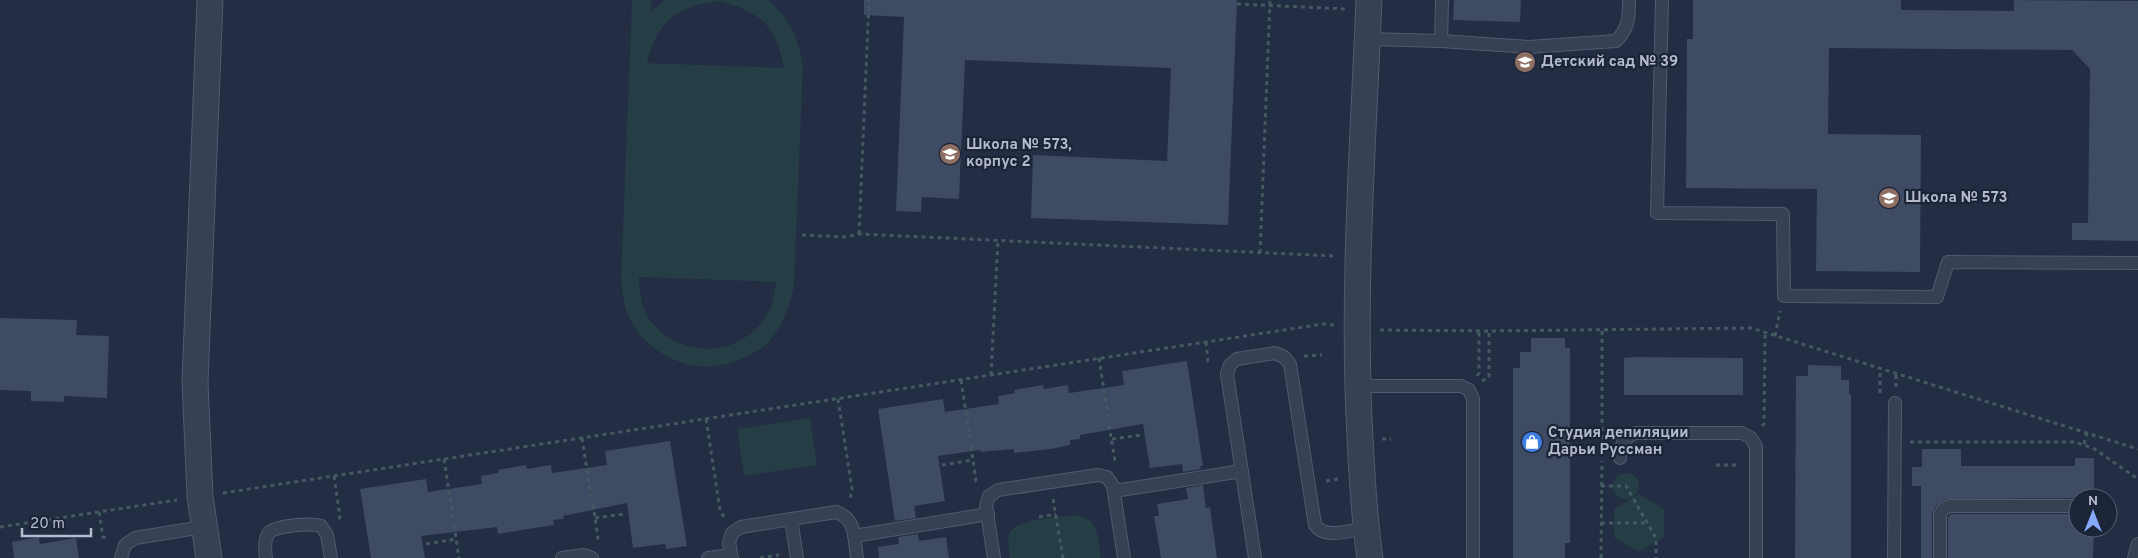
<svg xmlns="http://www.w3.org/2000/svg" width="2138" height="558" viewBox="0 0 2138 558" font-family="Overpass,sans-serif">
<rect width="100%" height="100%" fill="#232d43"/>
<g fill="#253d44" fill-rule="evenodd">
<path d="M632,0H651V12L665,0H768C791,19 797,36 803,64L794,286C788,310 784,325 767,344C763,348 756,351 751,354C706,382 648,361 627,313C623,303 623,290 621,279ZM718,1C760,11 776,25 784,68L647,63C657,21 676,7 718,1ZM639,277L775,282L776,283C774,291 774,301 770,309C765,322 754,332 742,339C707,361 654,344 642,303C640,295 639,284 639,277Z"/>
<path d="M810,418L817,465L744,476L737,429Z"/>
<circle cx="1626" cy="486" r="13"/>
<path d="M1639,494L1664,509V537L1639,552L1614,537V509Z"/>
<path d="M1076,515C1100,519 1098,538 1101,558H1010C1009,551 1007,541 1009,534C1015,519 1060,517 1076,515Z"/>
</g>
<g fill="#3e4b63">
<path d="M864,0H1237L1228,225L1031,218L1033,155L1167,161L1171,68L965,60L959,199L922,197L921,212L896,211L904,17L864,15Z"/>
<path d="M1454,0H1521L1520,22L1453,20Z"/>
<path d="M1693,0H1901V10L2014,11V0L2138,1V241L2072,240V223H2088L2090,69L2072,50L1829,48L1828,134L1921,135L1920,272L1816,271L1817,189L1686,188L1687,39H1693Z"/>
<path d="M0,318L77,320L76,335L109,336L107,398L64,396V402L31,401V391L0,390Z"/>
<path d="M1531,338H1565V348H1570V543H1565V558H1513V368H1520V352H1531Z"/>
<path d="M1635,357L1743,358V395H1624V358Z"/>
<path d="M1187,361L1203,466H1200L1201,469L1183,472L1182,464L1150,468L1143,424L1080,435V439L1070,440V445L1051,449L1014,453V449L981,452L980,450L938,456L945,501L914,506L916,518L895,521L878,409L943,399L945,412L999,404L998,396L1015,393L1014,390L1043,385L1044,389L1068,385L1069,393L1124,385L1122,371Z"/>
<path d="M1808,365L1841,366V380H1849V394H1851V558H1795L1796,376H1808Z"/>
<path d="M670,441L687,546L666,549L665,544L633,548L627,503L563,516L564,519L553,520L554,525L522,530L498,534L497,527L421,536L425,558H371L360,489L426,479L428,492L482,484L481,476L498,473V470L526,465L527,469L551,465L552,473L607,465L605,451Z"/>
<path d="M1922,449H1961V466H2075V458H2094V498L1946,499L1936,505L1932,515V558H1921V486H1912V467H1922Z"/>
<path d="M1203,485L1206,508L1210,507L1217,558H1161L1154,516H1159L1157,504L1188,499L1186,488Z"/>
<path d="M1951,514H2078V528H2094L2093,558H1948V517Z"/>
<path d="M918,534L919,541L946,537L949,558H879L878,547L899,544L898,537Z"/>
<path d="M39,537L40,544L76,538L79,558H14L12,542Z"/>
</g>
<g fill="none" stroke-linecap="round" stroke-linejoin="round">
<g stroke="#525b6d" stroke-width="14">
<g id="service">
<path d="M1442,0L1441,41L1529,47L1616,41C1629,28 1629,17 1629,0"/>
<path d="M1662,0L1657,213L1783,214L1784,296L1937,297L1948,262L2138,263"/>
<path d="M1368,39L1441,41"/>
<path d="M1357,386H1461L1469,390L1473,399V558"/>
<path d="M1620,458C1620,445 1623,439 1635,433H1742L1751,438L1756,447V558"/>
<path d="M1114,491L1242,471"/>
<path d="M791,519L797,558"/>
<path d="M854,536L988,514"/>
<path d="M121,558L125,545L135,538L203,527"/>
<path d="M266,558C265,551 264,541 268,534C273,525 312,523 321,526L327,535L331,558"/>
<path d="M562,558L584,555L592,558"/>
<path d="M708,558L731,555"/>
<path d="M732,558L729,543L732,533L741,527L836,512C857,519 854,539 857,558"/>
<path d="M994,558L986,506L989,496L998,490L1098,475L1107,477L1113,486L1124,558"/>
<path d="M1255,558L1227,374L1230,365L1237,359L1275,353L1284,357L1290,364L1315,525C1325,540 1350,530 1365,528"/>
<path d="M1894,558L1895,403"/>
<path d="M1940,558V515L1943,509L1949,506H2078"/>
<path d="M2134,558L2138,544"/>
</g>
</g>
<g stroke="#525b6d" stroke-width="27">
<g id="minor">
<path d="M1369,0C1363,146 1352,292 1360,438C1362,478 1364,518 1370,558"/>
<path d="M209,558L200,496L195,382L210,0"/>
</g>
</g>
<g stroke="#435a61" stroke-width="3" stroke-dasharray="4 4" stroke-linecap="butt">
<path d="M1237,4L1346,9"/>
<path d="M859,234L869,0"/>
<path d="M802,235L846,237L859,234L1335,256"/>
<path d="M1260,253L1270,0"/>
<path d="M1380,330L1489,331L1751,328L2138,449"/>
<path d="M1775,336L1780,311"/>
<path d="M1206,342L1208,361L1212,364"/>
<path d="M1304,356L1322,355"/>
<path d="M1099,358L1108,416"/>
<path d="M991,375L998,240"/>
<path d="M1477,376L1479,373V331"/>
<path d="M961,380L970,438"/>
<path d="M1482,381L1489,377V331"/>
<path d="M1896,387V373"/>
<path d="M1880,393V368"/>
<path d="M838,399L852,489L850,500"/>
<path d="M706,419L720,510L725,519"/>
<path d="M1109,425L1115,461"/>
<path d="M1762,426L1764,424L1765,333"/>
<path d="M582,438L591,496"/>
<path d="M1112,439L1141,435"/>
<path d="M1382,439H1391"/>
<path d="M1910,442H2074L2093,448L2138,479"/>
<path d="M2084,444L2087,433"/>
<path d="M971,446L976,481L979,484"/>
<path d="M1602,447V329"/>
<path d="M444,459L453,517"/>
<path d="M942,465L973,460"/>
<path d="M1716,465H1740"/>
<path d="M334,476L340,517L338,520"/>
<path d="M1326,481L1338,479"/>
<path d="M1601,486H1626L1656,538V558"/>
<path d="M223,493L1323,324L1334,325"/>
<path d="M1053,499L1063,558"/>
<path d="M593,504L598,538L596,543"/>
<path d="M99,512L103,537L109,539"/>
<path d="M1039,517L1056,514"/>
<path d="M595,518L624,514"/>
<path d="M1601,523H1647"/>
<path d="M454,525L459,558"/>
<path d="M0,527L177,500"/>
<path d="M426,544L456,539"/>
<path d="M760,558L779,555"/>
<path d="M1601,558L1602,461"/>
</g>
<use href="#service" stroke="#384053" stroke-width="12"/>
<use href="#minor" stroke="#384053" stroke-width="25"/>
</g>
<defs>
<g id="school-disc" transform="scale(1.125)"><circle r="9.5" fill="#8d6e63" stroke="#1c2538"/><path d="M0-5L7-2L0 1L-7-2ZM-4 1L0 2.5L4 1V4Q0 6-4 4Z" fill="#fff"/></g>
<g id="shop-disc" transform="scale(1.125)"><circle r="9.5" fill="#3f7fe0" stroke="#1c2538"/><path d="M-5-2.5h2.3a2.7 3.5 0 0 1 5.4 0H5L5.5 6h-11ZM-1.5-2.5h3a1.5 2.3 0 0 0-3 0Z" fill="#fff"/></g>
</defs>
<g fill-rule="evenodd">
<use href="#school-disc" x="1525" y="62"/>
<use href="#school-disc" x="950" y="154"/>
<use href="#school-disc" x="1889" y="198"/>
<use href="#shop-disc" x="1532" y="442"/>
</g>
<g text-anchor="middle" dominant-baseline="central" stroke-width="4.5" stroke-linejoin="round" paint-order="stroke">
<g font-size="15" font-weight="bold" fill="#b4bbcd" stroke="#1c2538" text-anchor="start">
<text x="1541" y="62">Детский сад № 39</text>
<text x="966" y="145">Школа № 573,<tspan x="966" dy="17">корпус 2</tspan></text>
<text x="1905" y="198">Школа № 573</text>
<text x="1548" y="433">Студия депиляции<tspan x="1548" dy="17">Дарьи Руссман</tspan></text>
</g>
</g>
<g transform="translate(2093 513)"><circle r="24" fill="#1c2538" stroke="#596174"/>
<path d="M0-4L9 19L0 12L-9 19Z" fill="#87a9ff"/>
<text y="-8" font-size="14" font-weight="bold" text-anchor="middle" fill="#b4bbcd">N</text>
</g>
<path d="M22 528v8h69v-8" fill="none" stroke="#b4bbcd" stroke-width="2.5"/>
<text x="30" y="528" font-size="15" fill="#b4bbcd" stroke="#1c2538" stroke-width="4" paint-order="stroke">20 m</text>
</svg>
